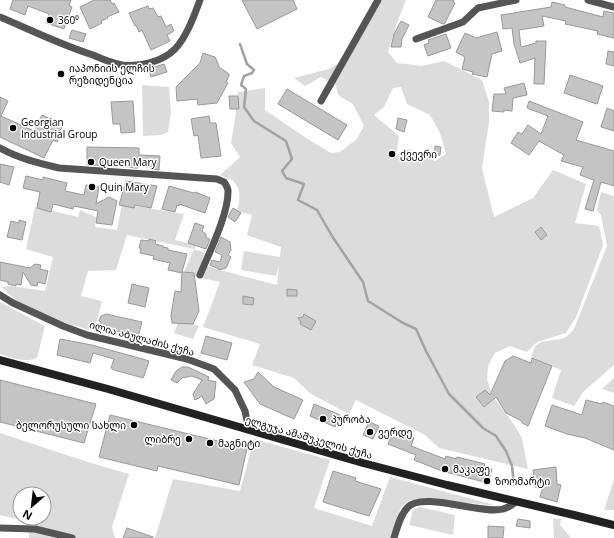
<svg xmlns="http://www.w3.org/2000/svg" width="614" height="538" viewBox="0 0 614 538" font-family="'Open Sans','Noto Sans Georgian',sans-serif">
<rect width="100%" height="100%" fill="#fff"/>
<g fill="#dcdcdc" fill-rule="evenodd">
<path d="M382,0H406L397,23L388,52L397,63L422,66L444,61L482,80L489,102V122L482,168L494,217L533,198L553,170L586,184L575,223L599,226L603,245L576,317L566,333L537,342L527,352L510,346L495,353L488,366L487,379L492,395L513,423L522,438L528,469L439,448L425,435L356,400L349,414L311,394L294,378L252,365L260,344L203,327L220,282L183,274L194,249L127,235L116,270L88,271L81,296L102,301L94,331L68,324L17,301L1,287L11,286L45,291L53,257L26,249L35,207L78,217L80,210L96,217L95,227L117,230L122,204L184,214L175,240L196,245L194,249L205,253L201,265L277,285L279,265L276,276L241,270L244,251L280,257L281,247L247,235L252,215L237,211C240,201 242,188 232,180C229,178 223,177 220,175L240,157L231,143L235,119L238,91L240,92L265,88V110L306,138L331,153L340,152L346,147L356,140L364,126L353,104L338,95L336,85L321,77L305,86L294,78L329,69L349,57ZM401,87L407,104L430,115L440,133L446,154L435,161L408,149L396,156L399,136L374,115L384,107L393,88Z"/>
<path d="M142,85L169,87L171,113L168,132L161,135L143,136Z"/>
<path d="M601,192L614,196V365L584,391L574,406L552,398L561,370L531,357L535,346C538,344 542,341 546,341C562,338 563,342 574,329L607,246L601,215L597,210Z"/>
<path d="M0,302L45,326L37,358C26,363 12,358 0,354Z"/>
<path d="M178,323L199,325L193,339L174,333Z"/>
<path d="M614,378V393L602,389Z"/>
<path d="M0,433L91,463L129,474L112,527L115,538H29V522L0,515ZM20,494H44V518H20Z"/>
<path d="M254,439L330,460L314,508L372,526L390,477L494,505H488L429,499L410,500L401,507L391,538H155L173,479L240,491Z"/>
<path d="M614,479V510H604Z"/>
<path d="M420,507L455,515L453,535L409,525L413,510Z"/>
<path d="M553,518L561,519L560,525L571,538H554Z"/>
</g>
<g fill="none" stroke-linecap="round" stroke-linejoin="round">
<path stroke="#a3a3a3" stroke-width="2.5" d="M240,44L247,64L254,70L252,73L244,76L241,85L246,89L244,107L254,121L286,141L292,159L282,171L286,178L304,184L298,200L317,210L332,236L363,282L368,301L403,323L416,329L426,351L449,394L483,428L496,436L506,451L512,466L514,485"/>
</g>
<g fill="#c4c4c4" stroke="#999">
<path d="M13,0H71L69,5L72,7L64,29L46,23L49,14L28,6L25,15L10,9Z"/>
<path d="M94,0H110L112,4L114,3L119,12L107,17L108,18L101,21L102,23L90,29L80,7Z"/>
<path d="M242,0H293L297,9L257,29Z"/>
<path d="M436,0H454L453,2L455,3L445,23L443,24L428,17Z"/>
<path d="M552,2L565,5V7L603,17L604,11L614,13V38L597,34L598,31L565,24L566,21L542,16L544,26L519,30L521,47L536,43V41H546L544,84H534L535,58L520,63L514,44L512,28L503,29L501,15L551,7Z"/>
<path d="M148,6L149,9L153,8L158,17L161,16L166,27L171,24L174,31L167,35L170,41L151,50L142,30L139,32L136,25L135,26L129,13Z"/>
<path d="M401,21L409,25L402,39L401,47H391L394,34Z"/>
<path d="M72,30L86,34L83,42L69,38Z"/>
<path d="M497,32L502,51L492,54L487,77L472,74L473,72L462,69L465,57L456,52L465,33L476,38Z"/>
<path d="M446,34L451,48L428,56L424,45L429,43L428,40Z"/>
<path d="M608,51L614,52V66L606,64Z"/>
<path d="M203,53L215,57L219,66V67L229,74V76L226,82L228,83L217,103L198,105L197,99L177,101L176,87L200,63Z"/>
<path d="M164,64L167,72L151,77L149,69Z"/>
<path d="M570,75L603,86L597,104L564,93Z"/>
<path d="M524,83L527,95L513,98L512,111L504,110V112L492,111L494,94H506L504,88Z"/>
<path d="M287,89L347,125L338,140L278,104Z"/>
<path d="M229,96H238L239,109H230Z"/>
<path d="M0,97L8,101L1,116L34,131L42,115L63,125L58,134L60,135L57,142L53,140L44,158L0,137Z"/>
<path d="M133,101L135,132L121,133L120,124H113L111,102Z"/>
<path d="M529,101L583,122L576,140L614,151V186L601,182L593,211L585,209L594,180L580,175L583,167L561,161L564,155L539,141L529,155L511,143L518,132L522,134L528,125L541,134L548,116L527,108Z"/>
<path d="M607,108L614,111V131L601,127Z"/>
<path d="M209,116L210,123H216L221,156L201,158L198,135L194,136L191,119Z"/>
<path d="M398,118L407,120L404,132L396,129Z"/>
<path d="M435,146L441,147L440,155H434Z"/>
<path d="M87,147L139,148V155L160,156L159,170L152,169V167L138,166V168H135L122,166L87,165Z"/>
<path d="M0,164L14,167L9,185L0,182Z"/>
<path d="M26,176L43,180V177L67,183L65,191L84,195L86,185L99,187L96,204L109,197L117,201L112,225L96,223L98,211L74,206L73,209L53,204L51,212L37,208L40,192L23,188Z"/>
<path d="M126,181L157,186L151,208L135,205L134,208L119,205Z"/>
<path d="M169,186L194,193L195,192L210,198L205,213L179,204V206L177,205L175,212L162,209Z"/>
<path d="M233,208L241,213L235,222L228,217Z"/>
<path d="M19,220L26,222L22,240L7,237L11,221L19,223Z"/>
<path d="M195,223L204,226L202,231L206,234V238L210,239L206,249L188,243Z"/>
<path d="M541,227L547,235L541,240L535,232Z"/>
<path d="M221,237L230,242L231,250L228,255L231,257L226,268L219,270V269L210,265L212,260L220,262L222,255L215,252Z"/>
<path d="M149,239L156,241L155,244L163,246V247L168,248V250L187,254L182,272L194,273L199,311L193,324L172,323L171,315L175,291L181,292L182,273L168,270L170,263L153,259L154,256L140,253L141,248H139L141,240L149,241Z"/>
<path d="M0,262L30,268L35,264L41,265L40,269L48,271L45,284L38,282L37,286L31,285L23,272L21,285L16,284V286L8,284V282L0,280Z"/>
<path d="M132,284L149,288L145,307L128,303Z"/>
<path d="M287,289L297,290V296H287Z"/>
<path d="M243,296L254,298L253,305L243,304Z"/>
<path d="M106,314L142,322L138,337L100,326L101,322L99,321L101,316Z"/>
<path d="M304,314L316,321L311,330L300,324L301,322L298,318L303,317Z"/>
<path d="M206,336L232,343L227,360L201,353Z"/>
<path d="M60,339L92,345L146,360L149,361L144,376L143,378L114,370L111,368L114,359L93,353L90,363L57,355Z"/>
<path d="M513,356L531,363L532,358L552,366L528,426L522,423V421L506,413L496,397L484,407L476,397L485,390L490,395L505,361Z"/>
<path d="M182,367H188L209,377L208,380L216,382L214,399L206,404L202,396L195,400L193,394L202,380L192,376L182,378L177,383L171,380L176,371Z"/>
<path d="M258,372L274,387L303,400L294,419L260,404L244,382L254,379Z"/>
<path d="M0,380L96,404L84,443L0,422Z"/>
<path d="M586,400L602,404L603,402L614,406V450L585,438L567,434L545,426L552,405L582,415Z"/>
<path d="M314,404L340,415L335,427L310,416Z"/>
<path d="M110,415L247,448L239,485L158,466L157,471L99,457Z"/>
<path d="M369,422L379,426L373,439L363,435Z"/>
<path d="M396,435L404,438L405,435L414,438L411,446L445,459L446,456L456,459L457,457L485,464L484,467L492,469L488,483L442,471L414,460L416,455L388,444L391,436L395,438Z"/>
<path d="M556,467L557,484L561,485L557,502L540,497L543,487H535L533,470Z"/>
<path d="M333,471L356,478L355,481L381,489L369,516L323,502Z"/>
<path d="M518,519L530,521V528L516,526Z"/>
<path d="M488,526L504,527L503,538H488Z"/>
<path d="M127,528L153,537V538H123Z"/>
</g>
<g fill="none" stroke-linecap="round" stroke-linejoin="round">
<g stroke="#555" stroke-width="7">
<path d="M588,0L614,7"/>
<path d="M0,17C31,30 61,45 93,55C102,59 112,63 122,65C140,67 162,62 175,49C187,36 194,16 200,0"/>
<path d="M416,39L463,22L478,8L516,0"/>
<path d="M321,101L378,0"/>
<path d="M0,148C18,158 38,163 59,168L217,179L224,182C226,184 227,187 228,190C229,213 209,253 200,275"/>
<path d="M0,295L13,303L63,326L87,335L187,359L214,369L235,390L245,411L249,430"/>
<path d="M0,528L35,529L72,538"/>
<path d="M394,538C397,528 400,515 408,507C423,491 483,515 503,509C508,508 512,505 516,502"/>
</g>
<path stroke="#222" stroke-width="8" d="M0,360L108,389L363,463L447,485L574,515L614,525"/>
</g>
<g fill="#000" stroke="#fff" stroke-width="1.5">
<circle cx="50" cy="20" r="4"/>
<circle cx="61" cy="74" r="4"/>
<circle cx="13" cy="128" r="4"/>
<circle cx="392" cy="154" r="4"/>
<circle cx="91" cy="162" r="4"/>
<circle cx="92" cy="187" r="4"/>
<circle cx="323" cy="419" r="4"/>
<circle cx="134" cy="425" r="4"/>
<circle cx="370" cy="432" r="4"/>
<circle cx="189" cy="439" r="4"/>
<circle cx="210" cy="443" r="4"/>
<circle cx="445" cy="469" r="4"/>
<circle cx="487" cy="481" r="4"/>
</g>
<g text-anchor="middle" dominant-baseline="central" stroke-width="3" stroke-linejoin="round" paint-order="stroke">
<g font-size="10" fill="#000" stroke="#fff" text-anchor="start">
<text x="58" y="20">360⁰</text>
<text x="69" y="68">იაპონიის ელჩის<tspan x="69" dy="12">რეზიდენცია</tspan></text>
<text x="21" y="122">Georgian<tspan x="21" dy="12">Industrial Group</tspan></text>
<text x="400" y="154">ქვევრი</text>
<text x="99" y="162">Queen Mary</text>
<text x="100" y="187">Quin Mary</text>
<text x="331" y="419">პურობა</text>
<text x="126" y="425" text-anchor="end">ბელორუსული სახლი</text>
<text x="378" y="432">ვერდე</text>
<text x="181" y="439" text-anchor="end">ლიბრე</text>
<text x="218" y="443">მაგნიტი</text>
<text x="453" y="469">მაკაფე</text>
<text x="495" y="481">ზოომარტი</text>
</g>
<g font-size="10" fill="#000" stroke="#fff">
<text transform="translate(142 338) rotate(15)">ილია აბულაძის ქუჩა</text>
<text transform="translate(309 437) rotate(16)">ელგუჯა ამაშუკელის ქუჩა</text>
</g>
</g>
<g transform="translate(32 506) rotate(208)"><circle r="19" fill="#ffffff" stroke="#999999"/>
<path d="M0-3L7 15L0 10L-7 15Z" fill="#000000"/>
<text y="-6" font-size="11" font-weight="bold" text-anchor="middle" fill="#000000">N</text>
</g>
</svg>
